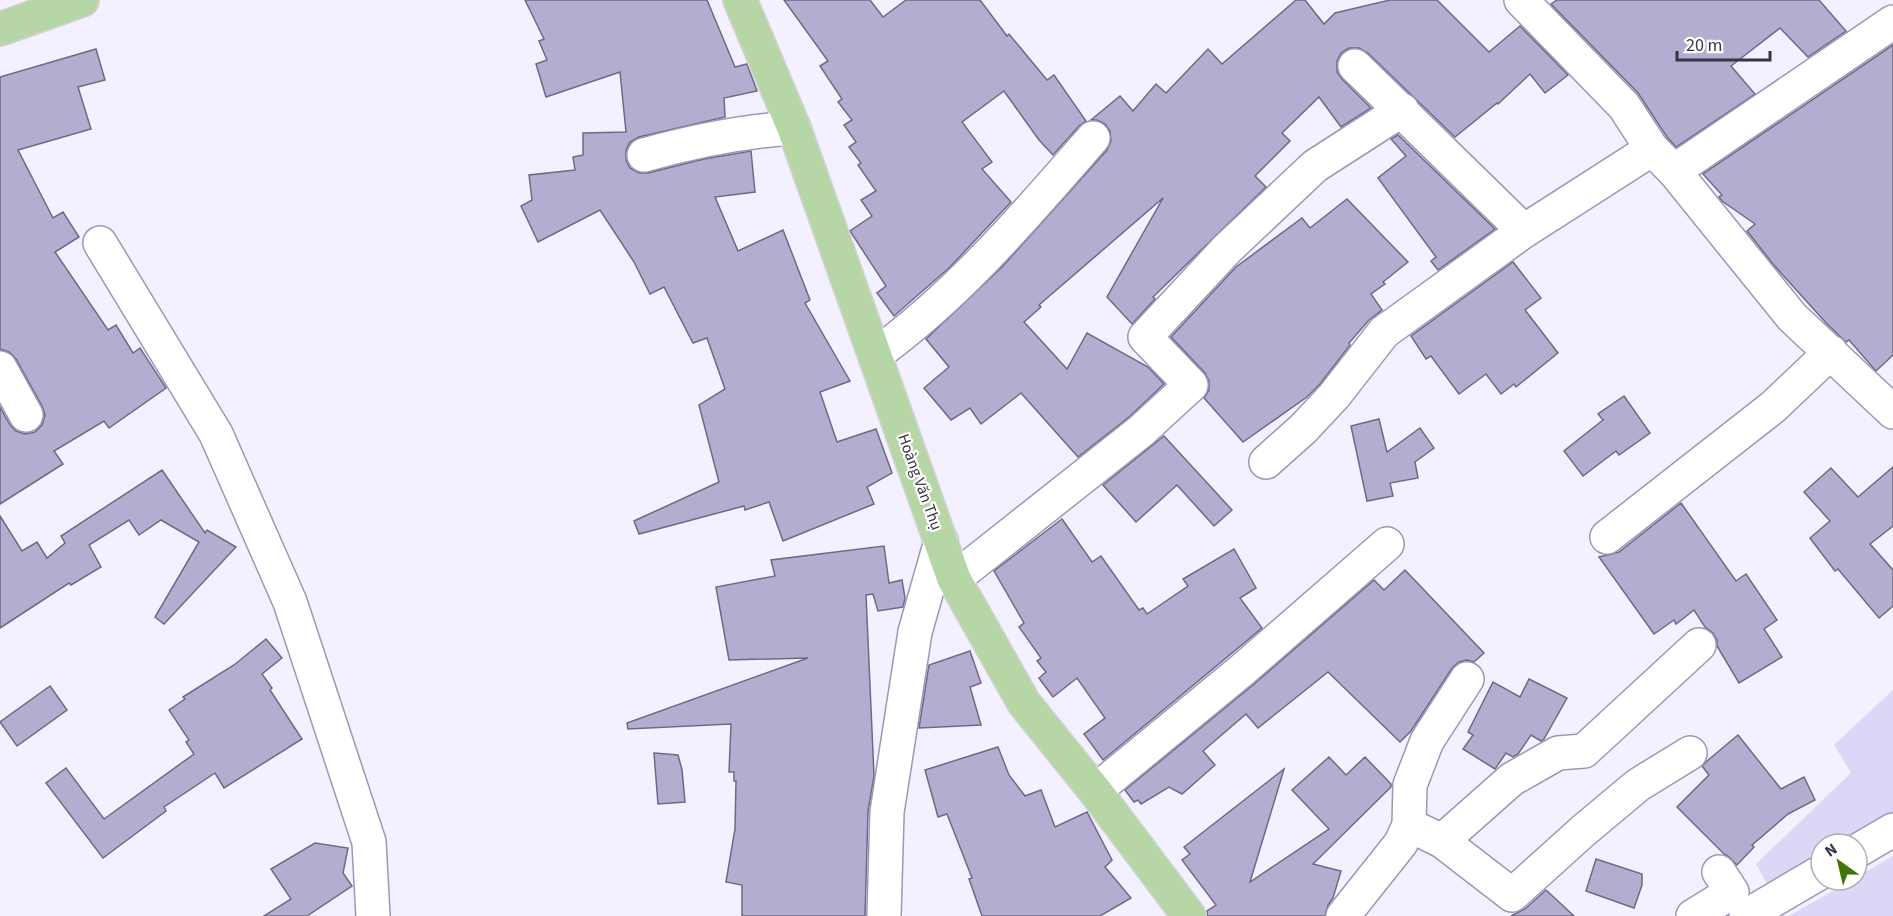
<svg xmlns="http://www.w3.org/2000/svg" width="1893" height="916" viewBox="0 0 1893 916" font-family="'Source Sans 3',sans-serif">
<rect width="100%" height="100%" fill="#f3f0ff"/>
<g fill="#dcd7f6">
<path d="M1893,690V817L1847,844H1821V859L1770,889L1756,864L1851,773L1834,745Z"/>
<path d="M1893,856V916H1789L1852,880H1857V877Z"/>
</g>
<g fill="#b4adcf" stroke="#6f6887" stroke-width="1.5">
<path d="M525,0H707L735,67L747,64L757,91L724,98L725,117L639,137L630,142L626,150V160L630,168L639,173H648L704,159L751,151L755,192L715,197L738,251L783,230L810,300L805,303L850,381L820,392L837,442L876,429L892,473L867,487L874,504L783,541L769,502L745,510L744,506L639,534L634,521L719,482L699,405L725,389L707,338L693,343L664,287L650,294L634,262L600,210L538,242L521,206L532,200L529,175L575,170L573,157L583,155V133L626,132L620,72L546,97L536,64L547,60L539,41L544,39Z"/>
<path d="M784,0H870L883,17L906,0H980L1007,36L1009,34L1047,80L1054,75L1086,121L1079,126L1053,155L1039,140L1004,91L962,122L992,162L982,169L1011,202L950,267L894,316L877,293L886,286L850,231L872,216L861,200L876,191L858,165L861,163L849,147L856,142L844,125L852,120L838,102L842,99L820,66L828,61Z"/>
<path d="M1296,0H1305L1324,24L1335,13L1390,0H1437L1489,52L1520,26L1568,75L1545,93L1530,74L1498,104L1497,103L1455,137L1368,53L1359,48H1349L1341,53L1337,61V72L1342,79L1371,108L1341,127L1319,97L1282,133L1290,141L1255,176L1266,187L1153,297L1155,299L1132,324L1107,297L1163,198L1039,305L1041,307L1024,322L1067,369L1087,333L1148,367L1164,384L1129,417L1078,457L1021,393L981,424L970,408L951,420L924,388L949,367L926,339L1003,266L1107,150L1111,141L1110,131L1105,124L1097,120H1091L1120,96L1133,111L1156,84L1166,93L1208,49L1222,64Z"/>
<path d="M1557,0H1819L1846,31L1808,57L1780,28L1731,66L1755,94L1676,147L1667,137L1638,93L1551,4Z"/>
<path d="M1893,45V355L1876,371L1849,340L1846,342L1827,324L1773,264L1747,231L1755,224L1722,201L1719,197L1722,195L1703,174Z"/>
<path d="M96,49L105,80L78,87L91,129L18,150L53,218L63,212L79,237L55,252L108,330L116,325L133,353L140,348L166,388L109,428L104,421L54,451L63,464L0,504V407L10,425L16,431L25,434L35,432L42,425L45,415L42,406L16,359L9,352L0,349V77Z"/>
<path d="M1398,135L1495,229L1438,270L1431,261L1436,257L1378,178L1406,156L1391,139Z"/>
<path d="M1347,199L1408,262L1383,282L1385,284L1371,294L1382,310L1369,320L1349,343L1350,345L1320,384L1307,397L1243,442L1204,398L1209,390V381L1205,373L1171,337L1236,267L1302,218L1310,228Z"/>
<path d="M1513,262L1541,298L1525,310L1558,353L1516,387L1514,384L1501,394L1486,374L1459,394L1431,356L1426,359L1411,336Z"/>
<path d="M1624,396L1650,433L1619,455L1616,451L1583,476L1564,451L1603,420L1598,414Z"/>
<path d="M1379,419L1387,452L1420,428L1434,448L1415,462L1418,478L1390,483L1393,496L1367,501L1351,426Z"/>
<path d="M1164,436L1232,510L1214,526L1177,485L1136,522L1103,485Z"/>
<path d="M1893,467V526L1870,544L1893,570V606L1879,618L1838,569L1835,571L1810,538L1830,521L1804,492L1831,468L1858,497Z"/>
<path d="M162,470L205,533L207,530L236,547L164,624L155,617L199,542L161,520L139,535L129,520L89,545L101,567L71,585L69,583L0,628V516L22,551L37,542L47,558L65,543L61,536Z"/>
<path d="M1681,503L1736,581L1746,574L1777,620L1764,629L1782,657L1739,683L1717,646V640L1713,633L1705,627L1694,610L1676,624L1674,620L1654,634L1599,557L1619,552Z"/>
<path d="M1062,519L1092,562L1101,556L1139,610L1143,608L1147,614L1188,586L1183,579L1234,549L1256,588L1240,598L1262,628L1103,760L1084,734L1105,718L1077,678L1053,697L1039,678L1046,672L1037,661L1041,658L1019,627L1024,623L994,571Z"/>
<path d="M884,546L889,583L902,580L905,598L903,607L878,611L873,594L866,595L874,776L868,811L865,916H742V885L726,882L735,829L736,781H734V772H729L731,724L628,729L627,723L808,658L729,660L716,587L775,576L771,560Z"/>
<path d="M1405,570L1484,653L1474,662L1467,660L1459,662L1452,668L1411,731L1400,742L1328,672L1258,728L1246,714L1203,751L1215,765L1182,794L1169,787L1141,804L1138,800L1134,802L1125,790L1253,685L1374,580L1384,590Z"/>
<path d="M266,639L282,658L262,674L272,688L270,690L302,739L224,788L215,773L164,807L166,811L103,858L46,783L66,768L104,819L194,754L186,742L189,740L169,710L185,699L183,697L234,665Z"/>
<path d="M970,651L981,683L970,687L981,725L919,728L929,665Z"/>
<path d="M1529,679L1567,698L1544,739L1541,741L1531,735L1518,754L1513,757L1506,753L1495,769L1463,749L1473,735L1468,732L1493,682L1520,697Z"/>
<path d="M50,686L67,710L17,746L0,722Z"/>
<path d="M1738,735L1781,789L1804,777L1815,800L1788,814L1752,845L1754,847L1737,865L1728,856L1724,854L1677,807L1709,775L1702,766L1707,761Z"/>
<path d="M998,747L1009,775L1025,796L1041,790L1055,827L1087,812L1112,860L1105,867L1131,898L1100,916H982L969,879L972,878L947,814L938,817L925,770Z"/>
<path d="M654,753L678,755L682,770L685,802L658,804Z"/>
<path d="M1329,757L1346,775L1365,757L1391,784V787L1313,864L1341,871L1333,898L1328,905L1325,916H1207V911L1216,905L1182,860L1190,854L1184,847L1284,769L1250,882L1329,829L1292,790Z"/>
<path d="M315,843L348,848L343,873L352,886L307,916H264L291,899L271,869Z"/>
<path d="M1596,859L1642,874V885L1634,908L1586,891Z"/>
<path d="M1546,890L1574,916H1511L1525,909Z"/>
</g>
<g fill="none" stroke-linecap="round" stroke-linejoin="round">
<g stroke="#9d97b7" stroke-width="36">
<g id="minor">
<path d="M1521,0L1624,106L1652,149L1674,171L1792,317L1893,412"/>
<path d="M1355,66L1524,231"/>
<path d="M644,155C694,141 742,131 794,128"/>
<path d="M1674,171L1893,22"/>
<path d="M100,243L216,434L290,602L369,842L373,916"/>
<path d="M875,355C958,295 1026,215 1093,138"/>
<path d="M0,368L26,415"/>
<path d="M1266,462L1303,429L1334,396L1384,332L1524,231L1652,149"/>
<path d="M1607,537L1773,407L1831,352"/>
<path d="M954,579L1141,431L1191,385L1145,337L1227,249L1315,166L1402,110"/>
<path d="M1095,791L1241,671L1387,544"/>
<path d="M1409,825L1442,841L1512,779L1558,753L1584,751L1699,645"/>
<path d="M1442,841L1512,895L1583,831L1638,785L1690,753"/>
<path d="M1857,851L1893,830"/>
<path d="M884,916L887,812L915,632L941,541"/>
<path d="M1343,916L1401,843L1409,825L1410,785L1427,741L1467,679"/>
<path d="M1693,916L1732,892L1719,872"/>
<path d="M1746,916L1821,872"/>
</g>
</g>
<g stroke="#d3d3d5" stroke-width="36">
<g id="major">
<path d="M740,0L794,128L954,579L1024,703L1095,791L1189,916"/>
<path d="M0,29L82,0"/>
</g>
</g>
<use href="#minor" stroke="#fff" stroke-width="33"/>
<use href="#major" stroke="#b7d6a5" stroke-width="33"/>
</g>
<g text-anchor="middle" dominant-baseline="central" stroke-width="4.5" stroke-linejoin="round" paint-order="stroke">
<g font-size="16" fill="#373542" stroke="#fff">
<text transform="translate(920 482) rotate(70)">Hoàng Văn Thụ</text>
</g>
</g>
<g transform="translate(1839 862) rotate(326)"><circle r="28" fill="#ffffff" stroke="#afaeb3" stroke-width="1.5"/>
<path d="M0-4.5L10 22L0 15L-10 22Z" fill="#3e770a"/>
<text y="-9" font-size="16" font-weight="bold" text-anchor="middle" fill="#373542">N</text>
</g>
<path d="M1677 51v9h93v-9" fill="none" stroke="#373542" stroke-width="3"/>
<text x="1686" y="51" font-size="18" fill="#373542" stroke="#ffffff" stroke-width="4.5" paint-order="stroke">20 m</text>
</svg>
